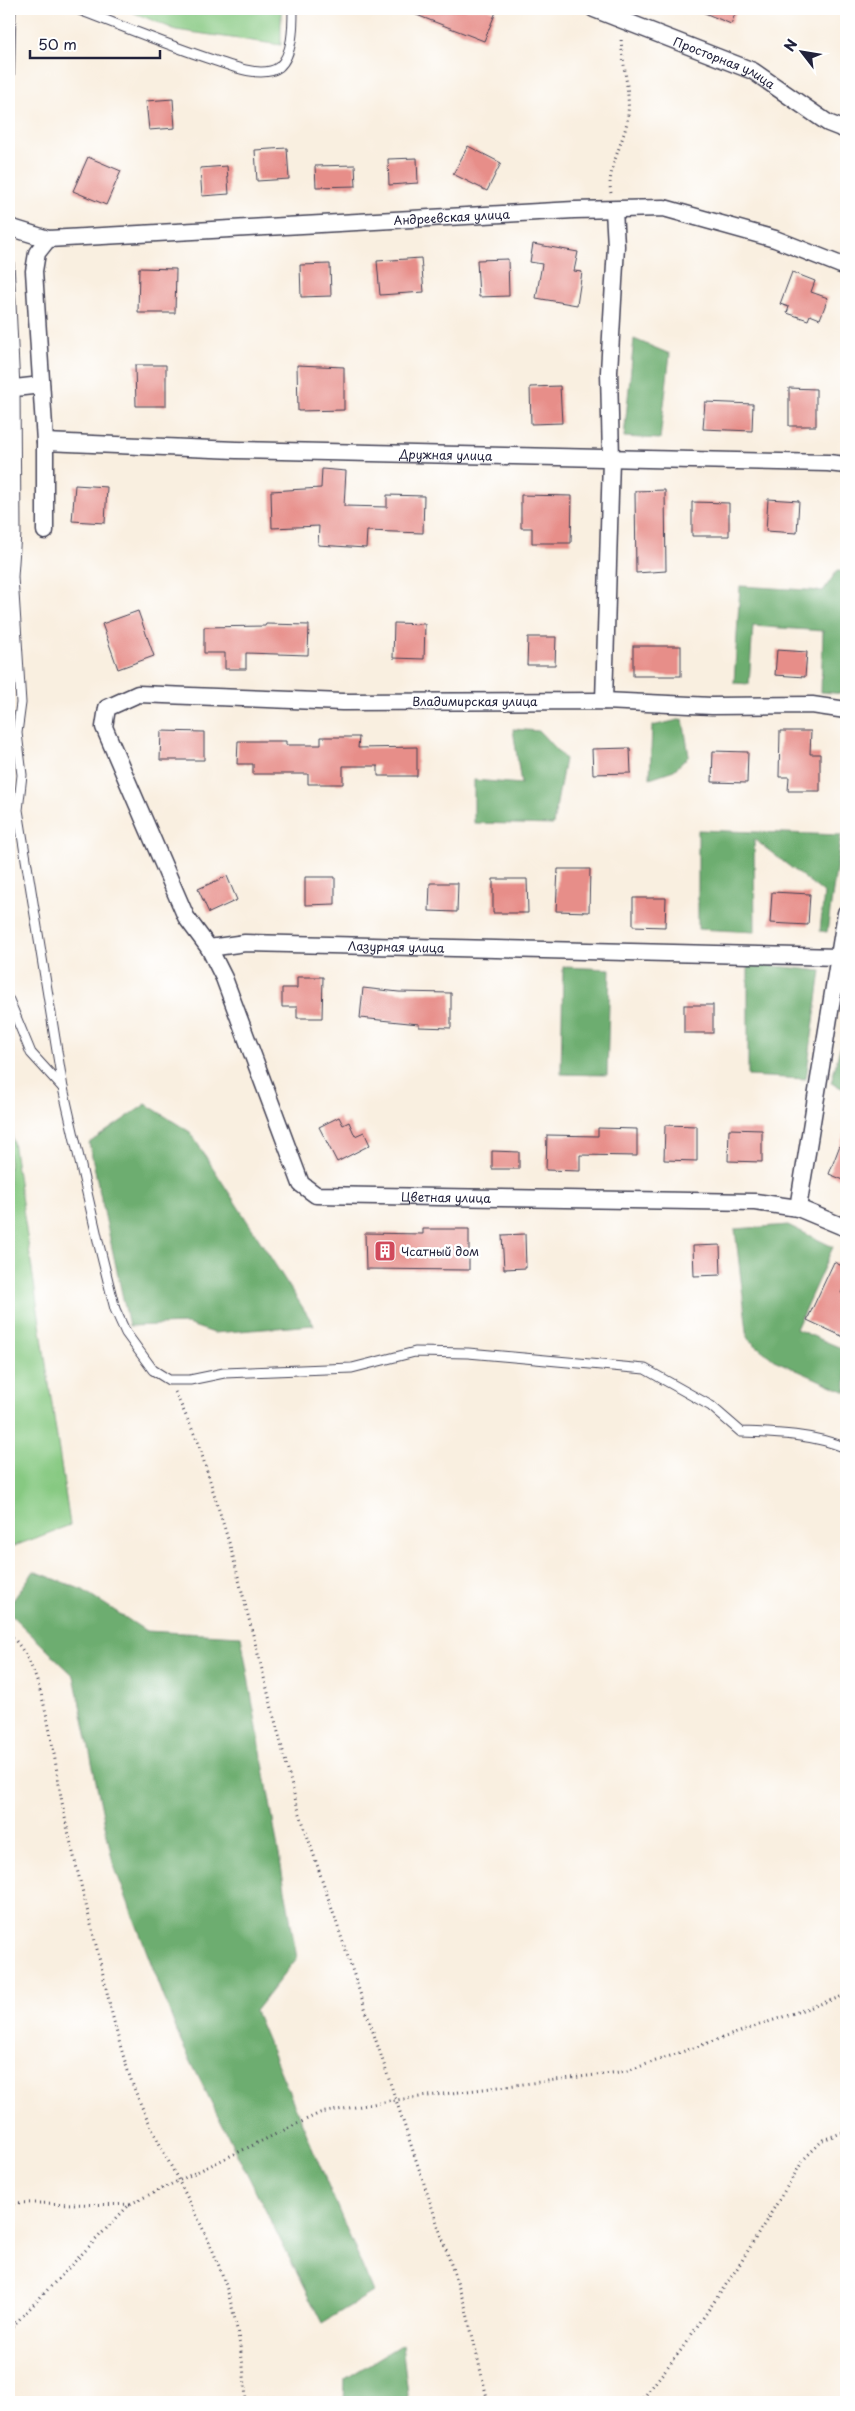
<svg xmlns="http://www.w3.org/2000/svg" width="855" height="2411" viewBox="0 0 855 2411" font-family="'Playpen Sans',sans-serif">
<rect width="100%" height="100%" fill="#fff"/>
<filter id="ink" filterUnits="userSpaceOnUse"><feTurbulence type="fractalNoise" baseFrequency=".02" numOctaves="2"/><feDisplacementMap in="SourceGraphic" scale="10" xChannelSelector="R" yChannelSelector="G"/><feConvolveMatrix kernelMatrix="1 2 1 2 8 2 1 2 1" color-interpolation-filters="sRGB"/></filter>
<filter id="wash" filterUnits="userSpaceOnUse"><feTurbulence type="fractalNoise" baseFrequency=".0096" numOctaves="4" result="noise"/><feDisplacementMap in="SourceGraphic" scale="20" xChannelSelector="R" yChannelSelector="G"/><feGaussianBlur stdDeviation="1.12" result="paint"/><feColorMatrix in="noise" values="0 0 0 0 0 0 0 0 0 0 0 0 0 0 0 0 0 1.4 0 .05"/><feComposite in="paint" operator="in"/></filter>
<g filter="url(#wash)">
<rect width="100%" height="100%" fill="#f9efe0"/>
<g fill="#87c982" stroke="#54765e">
<path d="M125,9H281V45L176,30Z"/>
<path d="M9,1115L70,1525L9,1548Z"/>
</g>
<g fill="#6dad70" stroke="#486856">
<path d="M634,339L670,354L660,439L624,437Z"/>
<path d="M837,571L846,572V694L821,692L823,631L753,626L749,684L734,683L740,586L823,591Z"/>
<path d="M683,719L689,756L674,770L650,778L652,726Z"/>
<path d="M513,729L539,731L565,759L553,825L474,823V780L521,784Z"/>
<path d="M698,830L841,835L827,932L820,931L824,893L754,839L755,932L698,929Z"/>
<path d="M748,963L821,971L806,1079L748,1076Z"/>
<path d="M563,967L610,969L607,1075L561,1074Z"/>
<path d="M846,1024V1090L831,1083Z"/>
<path d="M146,1104L190,1132L314,1325L214,1333L187,1324L129,1326L89,1143Z"/>
<path d="M788,1225L833,1247L796,1329L846,1350V1392L774,1360L748,1339L735,1229Z"/>
<path d="M34,1571L83,1590L146,1631L241,1636L297,1958L255,2011L373,2292L322,2323L181,2042L113,1863L74,1676L9,1613V1606Z"/>
<path d="M402,2344L409,2402H344L345,2379Z"/>
</g>
<g id="blocks">
<g fill="#e78e89">
<path d="M401,9H488L496,12L484,41Z"/>
<path d="M695,9H737L731,24Z"/>
<path d="M173,99L175,128L149,130L146,101Z"/>
<path d="M468,146L501,163L487,191L453,174Z"/>
<path d="M287,148L289,179L257,181L255,150Z"/>
<path d="M88,157L121,171L106,205L73,191Z"/>
<path d="M417,158L418,183L389,185L388,159Z"/>
<path d="M355,165L356,186L316,187L315,166Z"/>
<path d="M227,166L229,194L202,196L200,168Z"/>
<path d="M533,244L578,252L574,271L582,272L577,305L536,298L542,264L530,262Z"/>
<path d="M421,258L424,292L380,295L377,261Z"/>
<path d="M508,259L509,296L479,297L477,260Z"/>
<path d="M330,264L331,296L301,297L300,265Z"/>
<path d="M139,268L176,269L175,313H138Z"/>
<path d="M792,272L815,281L811,292L828,298L820,319L810,315L808,320L787,313L789,307L780,304Z"/>
<path d="M135,365H166V406H136Z"/>
<path d="M297,365L344,367V410L298,411Z"/>
<path d="M560,386L562,423L531,424L530,387Z"/>
<path d="M789,388L816,389V426H789Z"/>
<path d="M705,402L753,404L752,431L703,429Z"/>
<path d="M322,469L346,471L344,506L387,507V495L424,496L423,533L367,531L366,548L318,545L319,526L272,528L271,491L321,488Z"/>
<path d="M75,485L107,487L105,523L72,521Z"/>
<path d="M665,490L666,571L636,573L635,491Z"/>
<path d="M521,495L572,496L571,543H532V528H521Z"/>
<path d="M768,499L799,501L797,533L766,531Z"/>
<path d="M692,502L729,503V536H692Z"/>
<path d="M138,611L154,656L118,669L102,624Z"/>
<path d="M394,623L425,624L424,659L393,658Z"/>
<path d="M266,624L309,625L308,655L246,653V669H225V653H204V627L265,626Z"/>
<path d="M528,637H556L555,665H527Z"/>
<rect x="633" y="646" width="48" height="30"/>
<path d="M777,650L807,652L805,677L775,675Z"/>
<path d="M161,731L204,732V760H160Z"/>
<path d="M780,731H811L810,754H820V791H788L789,777H779Z"/>
<path d="M321,737H359L358,748L417,747V776H378V766H343V784H308V774H253V764H237L238,741H286V745H321Z"/>
<path d="M630,748L631,773L593,774L592,749Z"/>
<path d="M713,751L748,752L747,783L712,782Z"/>
<path d="M558,869H590L589,912L556,911Z"/>
<path d="M227,876L237,900L209,913L198,889Z"/>
<path d="M305,877H335V904L305,905Z"/>
<path d="M493,879H527L528,913H493Z"/>
<path d="M430,883H458L457,912L429,911Z"/>
<path d="M772,892L810,894L808,925L770,923Z"/>
<path d="M633,898H666L665,927L633,926Z"/>
<path d="M297,977H323L322,1018H297V1007H282V988H297Z"/>
<path d="M363,988L399,992L451,993V1028L419,1027V1024L360,1018Z"/>
<rect x="684" y="1005" width="29" height="28"/>
<path d="M339,1117L343,1125L349,1122L355,1136L364,1132L370,1145L337,1162L319,1127Z"/>
<path d="M665,1125L697,1126V1161L664,1160Z"/>
<path d="M598,1128L637,1129V1156L580,1155V1171L546,1170L547,1135L598,1136Z"/>
<path d="M729,1129L762,1130V1162L728,1161Z"/>
<path d="M845,1132L846,1133V1181L829,1174Z"/>
<path d="M492,1151L519,1152V1169H492Z"/>
<path d="M423,1229H469V1270L366,1269L365,1233L423,1234Z"/>
<path d="M525,1234L526,1268L504,1269L502,1235Z"/>
<path d="M720,1245L721,1275L694,1276L693,1246Z"/>
<path d="M834,1262L846,1268V1283L841,1293L846,1295V1338L807,1320Z"/>
</g>
</g>
</g>
<g filter="url(#ink)">
<use href="#blocks" fill-opacity="0" stroke="#424154" stroke-width="1"/>
<g fill="none" stroke-linecap="round" stroke-linejoin="round">
<g stroke="#424154" stroke-width="11">
<g id="service">
<path d="M77,9C122,26 167,45 213,60C229,65 245,72 261,72C268,72 274,71 279,67C293,55 293,26 293,9"/>
<path d="M9,99L11,9"/>
<path d="M9,262L15,388L16,533L13,577L21,703L17,733L22,775L18,810L63,1088"/>
<path d="M9,1000L31,1053L63,1088L99,1245L115,1309L126,1333L153,1370L169,1380H190L224,1373L352,1368L415,1352L468,1353L645,1369L711,1406L741,1432C776,1433 814,1434 846,1448"/>
</g>
</g>
<g stroke="#424154" stroke-width="19">
<g id="minor">
<path id="s1" d="M594,9L753,71L828,123L846,130"/>
<path id="s2" d="M9,227L48,239L574,210L664,208L775,239L846,267"/>
<path d="M15,388L41,385"/>
<path id="s3" d="M45,442L236,450L828,463L846,465"/>
<path d="M45,531V442L34,271L37,253L48,239"/>
<path d="M604,701L611,459L609,372L616,246L614,210"/>
<path id="s4" d="M846,710L812,705L712,706L604,701L342,702L138,694L107,708L104,727L186,917L209,948L245,943L839,957L846,960"/>
<path id="s5" d="M209,948L224,978L301,1184L316,1195L755,1202L798,1208L846,1228"/>
<path d="M798,1208L846,913"/>
</g>
</g>
<g stroke="#424154" stroke-width="3" stroke-dasharray="1 4" stroke-linecap="butt">
<path d="M611,193C606,171 623,144 627,122C632,95 622,65 621,37"/>
<path d="M175,1392L198,1442L231,1549L296,1802L466,2309L488,2402"/>
<path d="M9,1634C49,1669 54,1771 66,1822C75,1863 86,1904 96,1945C109,1998 119,2055 141,2105C166,2162 201,2216 222,2274C236,2314 244,2360 246,2402"/>
<path d="M9,2203C49,2202 89,2206 130,2204"/>
<path d="M9,2330L130,2204L320,2113L396,2100L627,2071L846,1995"/>
<path d="M9,2400L11,2402"/>
<path d="M640,2402L681,2350L738,2267L804,2159L823,2140L846,2131"/>
</g>
<use href="#service" stroke="#fff" stroke-width="9"/>
<use href="#minor" stroke="#fff" stroke-width="16"/>
</g>
</g>
<defs>
<g id="building-square" transform="scale(1.125)"><rect x="-9" y="-9" width="18" height="18" rx="4" fill="#d1495b" stroke="#fff"/><path d="M-4-6H4V6H1V3H-1V6H-4ZM-2.5-4.3h1.7v1.8h-1.7ZM.8-4.3h1.7v1.8H.8ZM-2.5-1h1.7V.8h-1.7ZM.8-1h1.7V.8H.8Z" fill="#fff"/></g>
</defs>
<g fill-rule="evenodd">
<use href="#building-square" x="385" y="1251"/>
</g>
<g text-anchor="middle" dominant-baseline="central" stroke-width="5" stroke-linejoin="round" paint-order="stroke">
<g font-size="12" fill="#22223b" stroke="#fff">
<text stroke="none"><textPath href="#s1" startOffset="141">Просторная улица</textPath></text>
<text stroke="none"><textPath href="#s2" startOffset="445">Андреевская улица</textPath></text>
<text stroke="none"><textPath href="#s3" startOffset="401">Дружная улица</textPath></text>
<text x="475" y="701">Владимирская улица</text>
<text stroke="none"><textPath href="#s4" startOffset="1195">Лазурная улица</textPath></text>
<text stroke="none"><textPath href="#s5" startOffset="402">Цветная улица</textPath></text>
</g>
<g font-size="12" fill="#22223b" stroke="#fff" text-anchor="start">
<text x="401" y="1251">Чсатный дом</text>
</g>
</g>
<rect width="855" height="2411" fill="none" stroke="#fff" stroke-width="30"/>
<g transform="translate(802 52) rotate(301)" stroke="#ffffff" stroke-width="4" paint-order="stroke">
<path d="M0-4L9 19L0 12L-9 19Z" fill="#22223b"/>
<text y="-8" font-size="14" font-weight="bold" text-anchor="middle" fill="#22223b">N</text>
</g>
<path d="M30 50v8h130v-8" fill="none" stroke="#22223b" stroke-width="2.5"/>
<text x="38" y="50" font-size="15" fill="#22223b" stroke="#ffffff" stroke-width="4" paint-order="stroke">50 m</text>
</svg>
